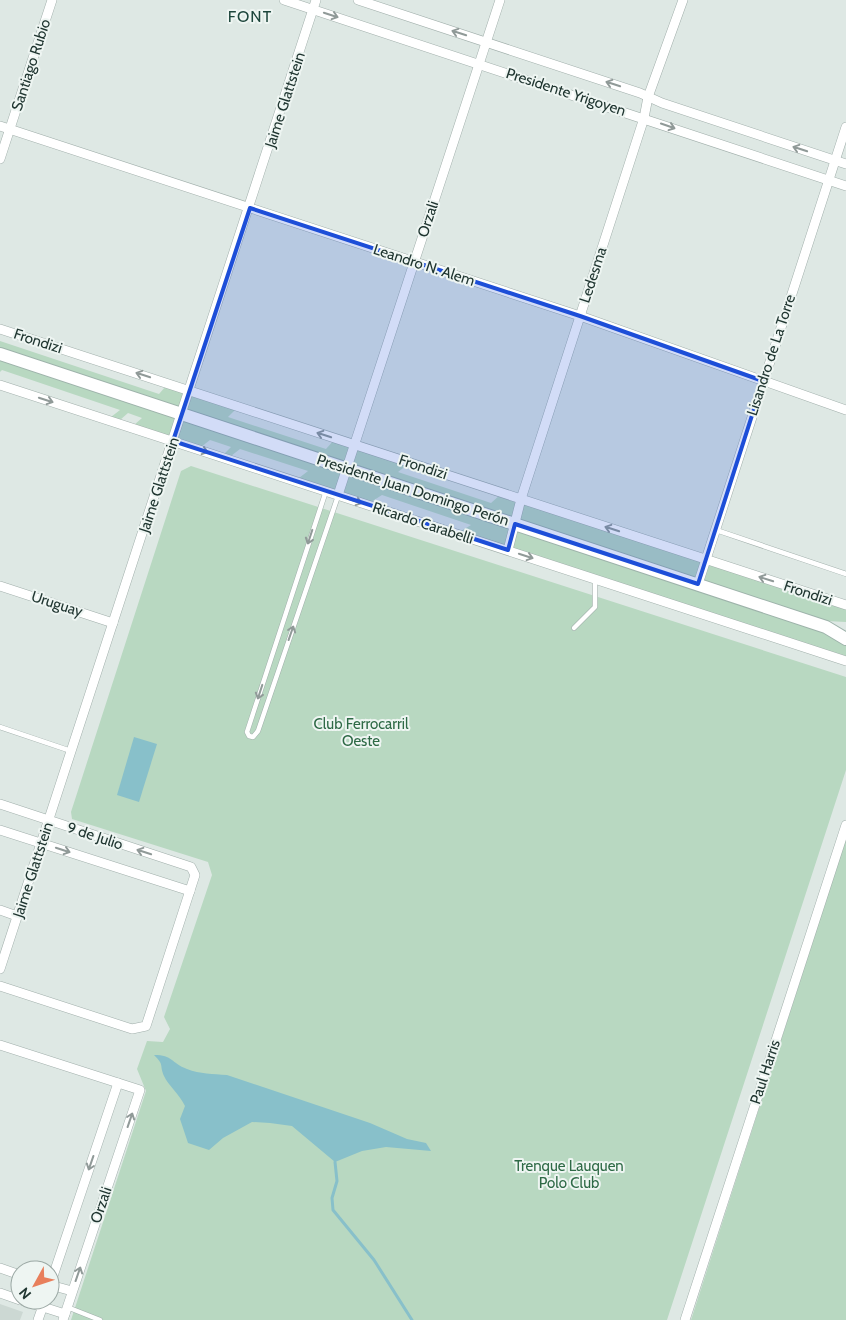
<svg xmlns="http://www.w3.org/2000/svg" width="846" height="1320" viewBox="0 0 846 1320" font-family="Cabin,sans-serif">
<rect width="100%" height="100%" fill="#dee8e4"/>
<path fill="#ccd8d3" d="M0,1304L23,1312L20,1320H0Z"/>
<g fill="#b8d8c1">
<path d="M0,341L159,394L166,386L236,409L228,417L326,449L334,440L407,465L398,472L491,503L500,495L846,609V622L826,621L0,350Z"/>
<path d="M0,360L823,631L846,645V657L461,531L471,525L382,495L371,502L299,478L308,471L240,449L231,456L224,454L231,447L210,440L201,447L134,425L142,418L128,413L120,420L111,417L120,410L2,370L0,372Z"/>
<path d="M191,466L846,677V770L667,1320H71L146,1091L137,1069L147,1041L163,1042L170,1029L164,1017L212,875L208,862L72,819L71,812L181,471Z"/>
<path d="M846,838V1320H691Z"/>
</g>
<g fill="#88c0ca">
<path d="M134,737L157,744L139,802L117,795Z"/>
<path d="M154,1055C173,1055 171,1063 187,1069C200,1074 213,1074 227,1075L370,1123L407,1139L426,1143L431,1151L386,1147L362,1151L335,1162L292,1126L270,1123L252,1122L223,1138L209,1150L188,1143L180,1119L185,1106C180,1095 168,1085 164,1076C159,1064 165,1066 154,1055Z"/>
</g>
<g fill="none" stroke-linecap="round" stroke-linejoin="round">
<path stroke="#88c0ca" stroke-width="3" d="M335,1162L337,1181L332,1198L333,1210L374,1260L412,1320"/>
<g stroke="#a1afab" stroke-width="5.5">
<g id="lane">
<path d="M326,491L247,732L249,736L253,737L258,731L338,496"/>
<path d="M716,530L846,574"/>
<path d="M574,628L595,607V580"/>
<path d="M0,727L71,751"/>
<path d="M67,1307L100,1320"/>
</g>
</g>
<g stroke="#a1afab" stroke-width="10">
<g id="street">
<path d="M284,0L846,186"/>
<path d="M358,0L640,93L662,103L846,164"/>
<path d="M0,126L580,316L846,410"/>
<path d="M0,159L52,0"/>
<path d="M0,329L846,605"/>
<path d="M0,385L846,661"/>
<path d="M338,495L500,0"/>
<path d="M508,550L521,499L644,118L648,97L683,0"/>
<path d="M698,584L846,127"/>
<path d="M0,586L113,623"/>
<path d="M0,804L191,867L195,875L146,1026L132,1029L0,986"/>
<path d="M0,830L190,891"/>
<path d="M0,910L17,916"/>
<path d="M0,969L316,0"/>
<path d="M0,1045L140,1090L63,1320"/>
<path d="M0,1268L20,1275"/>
<path d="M72,1291L50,1285L118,1083"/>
<path d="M0,1293L20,1300"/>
<path d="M21,1300L65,1314"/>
<path d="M38,1320L45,1300"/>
<path d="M685,1320L846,825"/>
</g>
</g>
<g stroke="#9eb3ab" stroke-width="14">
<path id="secondary" d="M0,354L826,627L846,639"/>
</g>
<use href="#lane" stroke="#fff" stroke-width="4.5"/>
<use href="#street" stroke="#fff" stroke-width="9"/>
<use href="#secondary" stroke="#fff" stroke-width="12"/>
</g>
<defs><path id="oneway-shaft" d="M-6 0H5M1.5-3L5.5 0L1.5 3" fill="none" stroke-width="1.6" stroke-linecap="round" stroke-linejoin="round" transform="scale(1.25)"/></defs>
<g stroke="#909a98">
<use href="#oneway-shaft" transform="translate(331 15) rotate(18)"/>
<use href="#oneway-shaft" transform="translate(459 33) rotate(-162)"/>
<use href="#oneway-shaft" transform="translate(613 84) rotate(-162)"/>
<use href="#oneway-shaft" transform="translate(668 126) rotate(19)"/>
<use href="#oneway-shaft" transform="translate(800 149) rotate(-162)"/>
<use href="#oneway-shaft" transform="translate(143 375) rotate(-162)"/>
<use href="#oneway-shaft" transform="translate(46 400) rotate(18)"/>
<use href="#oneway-shaft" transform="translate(324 435) rotate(-162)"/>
<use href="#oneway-shaft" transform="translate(201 450) rotate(18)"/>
<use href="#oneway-shaft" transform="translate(355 501) rotate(18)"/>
<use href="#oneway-shaft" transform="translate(612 529) rotate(-162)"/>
<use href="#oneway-shaft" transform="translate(310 537) rotate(108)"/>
<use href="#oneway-shaft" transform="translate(526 556) rotate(18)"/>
<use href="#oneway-shaft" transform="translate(766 579) rotate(-162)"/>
<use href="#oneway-shaft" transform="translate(291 633) rotate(-71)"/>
<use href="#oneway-shaft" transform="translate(260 692) rotate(108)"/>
<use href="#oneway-shaft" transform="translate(63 850) rotate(18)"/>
<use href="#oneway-shaft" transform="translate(144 852) rotate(-162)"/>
<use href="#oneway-shaft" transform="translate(130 1120) rotate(-71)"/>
<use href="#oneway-shaft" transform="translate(91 1163) rotate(109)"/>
<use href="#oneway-shaft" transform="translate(78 1274) rotate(-71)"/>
</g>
<path fill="#1d4ed8" fill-opacity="0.2" stroke="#1d4ed8" stroke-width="4" stroke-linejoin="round" d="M250,208L580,316L763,381L698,584L515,524L508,550L173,441Z"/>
<g text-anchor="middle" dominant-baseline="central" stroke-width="4" stroke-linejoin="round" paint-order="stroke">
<g font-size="15" fill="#203631" stroke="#eef5f2">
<text transform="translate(31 65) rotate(-72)">Santiago Rubio</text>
<text transform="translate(566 92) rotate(18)">Presidente Yrigoyen</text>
<text transform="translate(285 100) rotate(-72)">Jaime Glattstein</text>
<text transform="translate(428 219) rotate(-72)">Orzali</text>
<text transform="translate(424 265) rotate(18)">Leandro N. Alem</text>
<text transform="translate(593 275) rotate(-72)">Ledesma</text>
<text transform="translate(38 341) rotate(18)">Frondizi</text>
<text transform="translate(771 355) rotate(-72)">Lisandro de La Torre</text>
<text transform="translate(423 467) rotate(18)">Frondizi</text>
<text transform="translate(159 485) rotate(-72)">Jaime Glattstein</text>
<text transform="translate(413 490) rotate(18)">Presidente Juan Domingo Perón</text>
<text transform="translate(423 523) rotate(18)">Ricardo Carabelli</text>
<text transform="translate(808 593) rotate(18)">Frondizi</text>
<text transform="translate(57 604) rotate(18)">Uruguay</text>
<text transform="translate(95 836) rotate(18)">9 de Julio</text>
<text transform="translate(33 870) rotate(-72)">Jaime Glattstein</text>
<text transform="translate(765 1072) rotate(-72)">Paul Harris</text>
<text transform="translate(101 1205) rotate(-71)">Orzali</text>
</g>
<g font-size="15" fill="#2e6a46" stroke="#eef5f2">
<text x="361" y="724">Club Ferrocarril<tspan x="361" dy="17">Oeste</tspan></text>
<text x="569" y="1166">Trenque Lauquen<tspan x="569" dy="17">Polo Club</tspan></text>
</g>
<g font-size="16" letter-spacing="1" fill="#1e473d" stroke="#eef5f2">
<text x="250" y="16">FONT</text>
</g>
</g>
<g transform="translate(35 1285) rotate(230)"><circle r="24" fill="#eef5f2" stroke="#9ca9a5"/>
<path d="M0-4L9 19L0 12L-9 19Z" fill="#e87f5c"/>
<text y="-8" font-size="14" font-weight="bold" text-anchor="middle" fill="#203631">N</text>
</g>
</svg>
